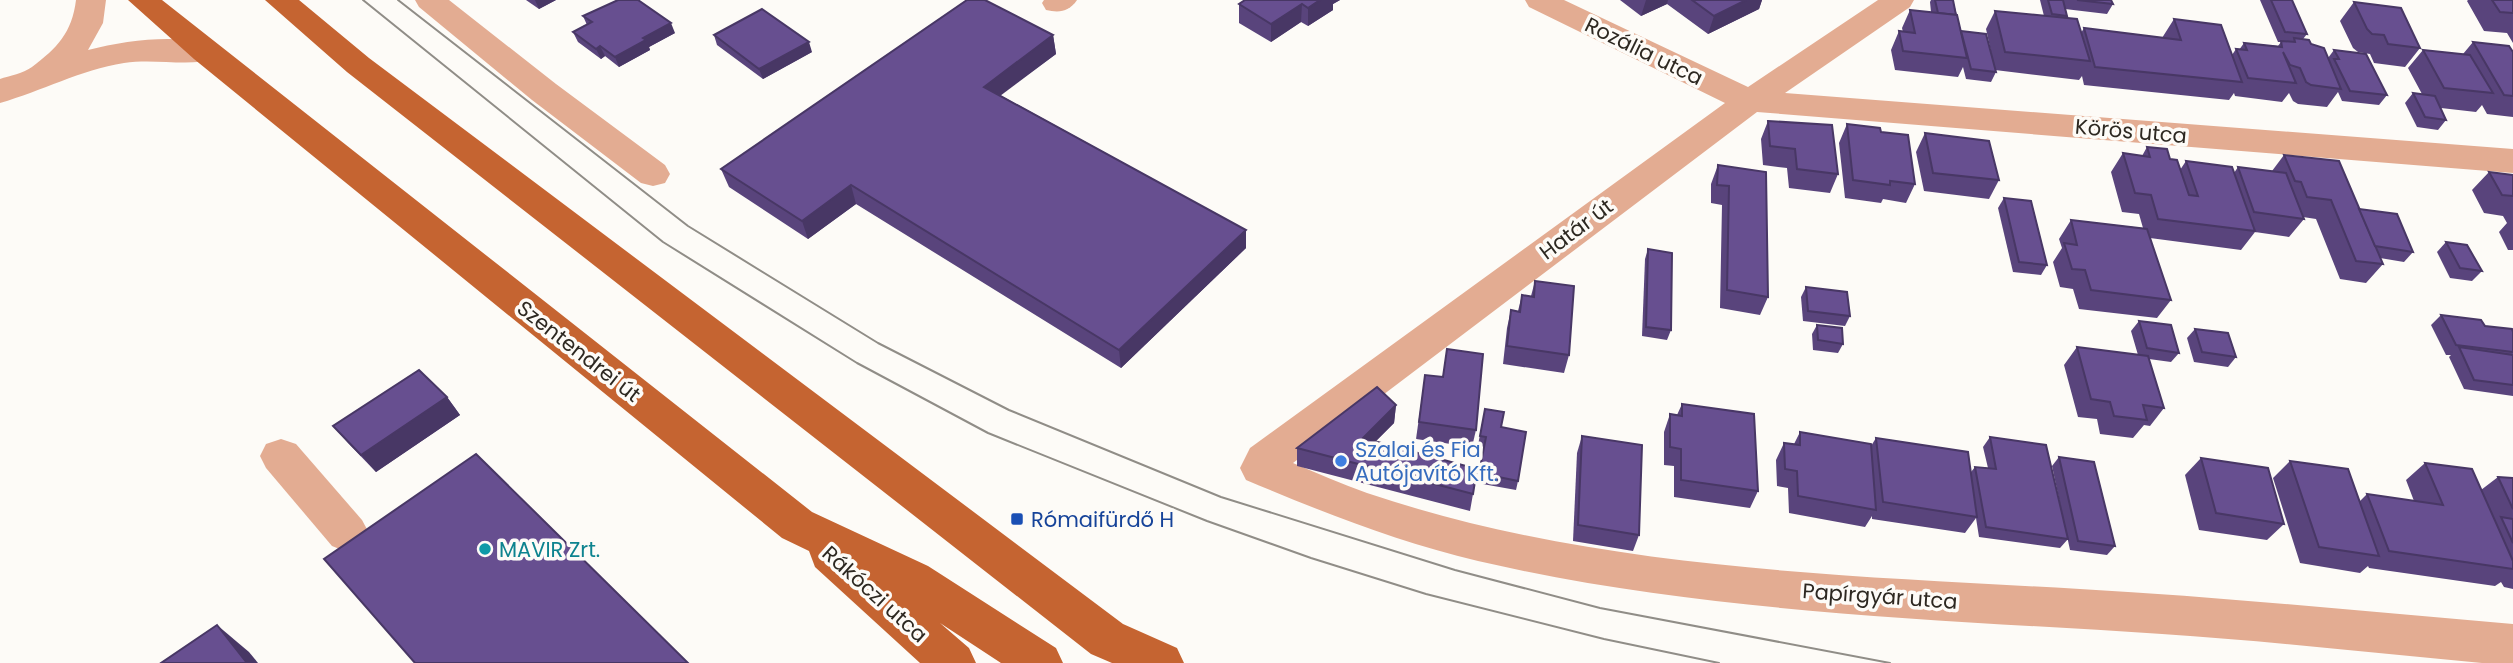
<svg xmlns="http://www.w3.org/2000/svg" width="2513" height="663" viewBox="0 0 2513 663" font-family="Poppins,sans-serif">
<rect width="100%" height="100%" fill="#fdfbf7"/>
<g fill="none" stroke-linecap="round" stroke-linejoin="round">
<g fill="#e3ac92" fill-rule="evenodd">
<path d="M76,0H106L103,23L88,50C129,40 175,34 216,45L221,52L216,59C187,67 155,58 124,63C80,70 42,91 0,103V79C9,76 24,73 32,67C57,48 72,33 76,0Z"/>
<path d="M415,0H449L556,84L665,165L670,174L665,183L653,186L641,183L532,100L419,7Z"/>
<path d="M1044,0H1077C1069,12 1059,13 1046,10L1042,3Z"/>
<path d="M1525,0H1564L1748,87L1878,0H1914L1910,7L1785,93L2513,149V173L1757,112L1293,463C1317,473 1342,484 1367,493C1595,570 1842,575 2080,589C2224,597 2369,612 2513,624V663H2482C2375,653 2269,641 2162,634C1933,619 1703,613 1478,561C1398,542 1322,512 1246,480L1240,468L1250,448L1725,103L1529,7Z"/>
<path d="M281,439L296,444L362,520L369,533L362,546L347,552L332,546L266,468L260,456L266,444Z"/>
</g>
<g fill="#c56431" fill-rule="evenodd">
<path d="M128,0H162L812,512L928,566L1056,648L1063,663H1001L940,623L969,648L976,663H920L815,567L809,551L782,538L194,59Z"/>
<path d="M265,0H299L369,58L1123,624L1177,648L1184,663H1112L1091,654L347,72Z"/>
</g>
<g stroke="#908d87" stroke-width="2">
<path d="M363,0L663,242L857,363L988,433L1207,521L1311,558L1426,594L1604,639L1719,663"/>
<path d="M398,0L688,226L878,343L1009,410L1221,497L1455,570L1600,608L1890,663"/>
</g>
</g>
<g fill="#59447c">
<path d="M526,0H556L539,9Z"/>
<path d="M1245,0H1340L1333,4V10L1308,26L1301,22L1271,42L1239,23V4Z"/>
<path d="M1620,0H1762L1759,9L1708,34L1667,4L1641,16Z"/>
<path d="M1931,0H1953L1961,31L1996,72L1991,82L1966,79L1963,67L1958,77L1895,70L1891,50L1899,31L1903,32L1902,28L1910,10L1931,12L1930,2Z"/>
<path d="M2040,0H2111L2113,4L2107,14L2065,9L2067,16L2066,18L2081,33L2084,28L2162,38L2174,19L2232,55L2236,49L2239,50L2244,43L2278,46L2281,42H2278L2260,0H2292L2307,34L2303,39L2328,58L2334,50L2387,95L2379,105L2342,101L2338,92L2327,107L2298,104L2293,101L2289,93L2282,102L2235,96L2234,93L2229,100L2084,85L2082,76L2079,80L1995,70L1986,29L1995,11L2044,16Z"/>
<path d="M2468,0H2513V43L2507,33L2484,31L2467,1Z"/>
<path d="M2354,2L2420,48L2405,67L2374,63L2370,54L2358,52L2353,48L2340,21Z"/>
<path d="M583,16L675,33L649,47L650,50L619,67L605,56L601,59L578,42L573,32L587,25Z"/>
<path d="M714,35L812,52L763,79L717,45Z"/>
<path d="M1053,35L1056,54L1000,95L1246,230V248L1121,368L856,204L808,239L729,187L721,169Z"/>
<path d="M2473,42L2513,52V117L2487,114L2482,105L2476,112L2441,108L2446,120L2438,130L2417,127L2405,103L2413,93L2422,94L2408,68L2423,50L2463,54Z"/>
<path d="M1768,121L1838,174L1830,193L1789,188L1787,168L1763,165L1761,139Z"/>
<path d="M1847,124L1881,132L1915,184L1906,203L1883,199L1881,203L1845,198L1839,143Z"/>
<path d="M1925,133L1999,180L1989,199L1924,191L1916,152Z"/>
<path d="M2147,147L2170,159L2180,170L2186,161L2234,173L2238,167L2272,171L2284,155L2359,209L2413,252L2404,262L2380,258L2383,264L2366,283L2340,279L2316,219L2303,217L2304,219L2289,237L2255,232L2241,250L2150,238L2171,300L2157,318L2079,309L2073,289L2060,287L2053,262L2062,248L2059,239L2071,220L2143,228L2139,214L2122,212L2111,172L2123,153L2142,156Z"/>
<path d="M1718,165L1766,172L1768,297L1760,315L1720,308L1722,205L1711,203V184Z"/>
<path d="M2489,172L2513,175V250H2508L2499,232L2507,223L2503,216L2484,213L2472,190Z"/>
<path d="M2004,198L2047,265L2041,275L2013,272L1998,208Z"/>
<path d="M2446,242L2482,271L2472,281L2450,278L2437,252Z"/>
<path d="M1648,249L1671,330L1667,340L1642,336L1645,259Z"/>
<path d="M1535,281L1569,355L1564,373L1503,364L1507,328L1511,310L1518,311L1522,295L1531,296Z"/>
<path d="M1806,287L1850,316L1845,326L1803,321L1801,297Z"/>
<path d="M2441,315L2513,332V396L2464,389L2449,357L2451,355H2446L2431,325Z"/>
<path d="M2139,321L2179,353L2171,362L2149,359L2164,408L2150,426L2144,425L2133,438L2100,434L2097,419L2078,417L2064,365L2077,347L2138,355L2131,331Z"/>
<path d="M1817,325L1843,344L1838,353L1813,350L1812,334Z"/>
<path d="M2195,329L2236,357L2228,367L2194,362L2187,338Z"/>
<path d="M1425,375L1476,430L1472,447L1416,439Z"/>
<path d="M447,397L460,415L376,472L348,443L333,426Z"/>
<path d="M1682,404L1758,491L1750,508L1674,497V466L1664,465V432L1670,414L1677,415Z"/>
<path d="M1396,405L1394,423L1375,442L1473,494L1470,511L1297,466V448Z"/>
<path d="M1485,409L1501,427L1518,481L1516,490L1477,483L1484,447L1478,445Z"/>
<path d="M1800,432L1871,446L1876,438L1971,472L1975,467L1988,468L1983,447L1990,437L2068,539L2060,548L1979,537L1976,518L1965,533L1872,519V516L1865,527L1789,513L1788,488L1777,486L1776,460L1784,443L1794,444Z"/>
<path d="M1582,436L1639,535L1633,551L1573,541L1577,453Z"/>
<path d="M2059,457L2115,546L2107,555L2070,550L2052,466Z"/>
<path d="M2201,458L2284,524L2267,540L2199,530L2185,475Z"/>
<path d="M2290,461L2360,501L2367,494L2414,501L2406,480L2425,463L2481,490L2498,477L2513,478V589L2504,587L2501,582L2495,586L2369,568L2368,566L2360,573L2300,563L2273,478Z"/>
</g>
<g fill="#483765">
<path d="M535,0H556L539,9Z"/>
<path d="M1320,0H1340L1333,4V10L1308,26V8Z"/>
<path d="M1646,0H1668L1667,4L1641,16Z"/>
<path d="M1746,0H1762L1759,9L1708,34L1714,16Z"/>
<path d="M1302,4L1301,22L1271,42V24Z"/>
<path d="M671,23L675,33L649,47L650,50L619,67L615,57L643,38Z"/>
<path d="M1053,35L1056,54L988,105L984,87Z"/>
<path d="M809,42L812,52L763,79L759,69Z"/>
<path d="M600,46L605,56L601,59L596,49Z"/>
<path d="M851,185L856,204L808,239L802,221Z"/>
<path d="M1246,230V248L1121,368L1119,350Z"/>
<path d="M447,397L460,415L376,472L361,455Z"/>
<path d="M1396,405L1394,423L1361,456L1363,438Z"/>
<path d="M217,625L249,652L258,663H247Z"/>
</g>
<g fill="#674f90" stroke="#483765" stroke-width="2">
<path d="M618,0H638L671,23L643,38L646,40L615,57L600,46L596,49L573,32L592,22L583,16Z"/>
<path d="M967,0H985L1053,35L984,87L1246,230L1119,350L851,185L802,221L721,169Z"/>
<path d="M1245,0H1320L1308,8L1302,4L1271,24L1239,4Z"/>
<path d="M1692,0H1746L1714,16Z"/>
<path d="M1935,0H1953L1956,15L1938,13Z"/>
<path d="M2048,0H2063L2067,16L2052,14Z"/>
<path d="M2077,0H2111L2113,4Z"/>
<path d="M2271,0H2292L2307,34L2285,32Z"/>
<path d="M2492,0H2513V13L2500,12Z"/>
<path d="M2354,2L2401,8L2420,48L2388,44L2384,35L2372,34L2367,29Z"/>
<path d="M762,9L809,42L759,69L714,35Z"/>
<path d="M1910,10L1957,15L1967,58L1903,51L1899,31L1915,33Z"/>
<path d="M1995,11L2077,19L2090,61L2005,52Z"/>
<path d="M2174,19L2221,25L2242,82L2095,67L2084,28L2181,40Z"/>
<path d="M1961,31L1986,34L1996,72L1971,69Z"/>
<path d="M2294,38L2309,40L2311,44L2324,48L2341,89L2311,85L2306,82L2300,68L2290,65L2283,52L2296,83L2248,78L2236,49L2247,50L2244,43L2282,47L2281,41L2295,42Z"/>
<path d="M2473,42L2509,46L2513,52V96L2504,95Z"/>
<path d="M2334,50L2366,54L2387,95L2350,91L2334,59H2339Z"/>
<path d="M2423,50L2470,55L2493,93L2444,88Z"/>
<path d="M2413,93L2435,96L2446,120L2425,117Z"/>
<path d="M1768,121L1832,125L1838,174L1797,169L1795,149L1770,146Z"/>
<path d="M1847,124L1880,128L1881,132L1908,135L1915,184L1890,181V185L1853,180Z"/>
<path d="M1925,133L1989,141L1999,180L1933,173Z"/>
<path d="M2147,147L2167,149L2170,159L2177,160L2189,195L2198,196L2186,161L2232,167L2255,231L2158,219L2151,195L2135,193L2123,153L2150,157Z"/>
<path d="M2284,155L2339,161L2383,264L2356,261L2331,200L2307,197L2301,182L2295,181Z"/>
<path d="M1718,165L1766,172L1768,297L1727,290L1729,186L1717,185Z"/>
<path d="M2238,167L2286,173L2304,219L2254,212Z"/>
<path d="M2489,172L2513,175V196L2502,195Z"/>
<path d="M2004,198L2031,201L2047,265L2019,262Z"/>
<path d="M2359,209L2397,214L2413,252L2375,246Z"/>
<path d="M2071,220L2147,229L2171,300L2091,290L2085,270L2072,269L2064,243L2077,245Z"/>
<path d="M2446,242L2467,245L2482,271L2460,268Z"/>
<path d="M1648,249L1672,253L1671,330L1646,327Z"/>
<path d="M1535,281L1574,286L1569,355L1507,346L1511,310L1520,312L1522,295L1534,297Z"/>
<path d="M1806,287L1847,292L1850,316L1808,311Z"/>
<path d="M2441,315L2481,320L2485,326L2512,329L2513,332V352L2456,345Z"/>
<path d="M2139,321L2171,325L2179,353L2147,348Z"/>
<path d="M1817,325L1842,328L1843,344L1818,340Z"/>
<path d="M2195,329L2228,333L2236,357L2202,352Z"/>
<path d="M2077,347L2148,356L2164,408L2143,405L2147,420L2114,416L2110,402L2091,399Z"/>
<path d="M2459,347L2513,355V385L2474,380Z"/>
<path d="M1447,349L1483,354L1476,430L1419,422L1425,375L1443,377Z"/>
<path d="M419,370L447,397L361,455L333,426Z"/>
<path d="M1377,387L1396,405L1363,438L1477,469L1473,494L1297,448Z"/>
<path d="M1682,404L1754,414L1758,491L1681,480V449L1670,447V414L1682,416Z"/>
<path d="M1485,409L1504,412L1501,427L1526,432L1518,481L1479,473L1486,437L1480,436Z"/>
<path d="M1800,432L1871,444L1876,510L1798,496L1797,471L1785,469L1784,443L1800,445Z"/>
<path d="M1582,436L1642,445L1639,535L1578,525Z"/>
<path d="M1990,437L2046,445L2068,539L1986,527L1975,467L1996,469Z"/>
<path d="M1876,438L1968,452L1977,517L1883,502Z"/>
<path d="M476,454L688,663H415L324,559Z"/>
<path d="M2059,457L2094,462L2115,546L2078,541Z"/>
<path d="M2201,458L2268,468L2284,524L2216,513Z"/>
<path d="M2290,461L2348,469L2379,556L2319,547Z"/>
<path d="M2425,463L2472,469L2513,561V569L2389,551L2367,494L2443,505Z"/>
<path d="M2498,477L2513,478V509Z"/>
<path d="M2501,517L2513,519V543Z"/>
<path d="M217,625L247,663H161Z"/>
</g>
<circle fill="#3f7fe0" stroke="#fdfbf7" stroke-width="2.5" cx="1341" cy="461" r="7"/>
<rect fill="#1a4fb4" stroke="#fdfbf7" stroke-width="2.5" x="1010" y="512" width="14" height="14" rx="3.5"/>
<circle fill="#0f9aa8" stroke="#fdfbf7" stroke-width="2.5" cx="485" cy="549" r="7"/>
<g text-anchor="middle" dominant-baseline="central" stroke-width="7" stroke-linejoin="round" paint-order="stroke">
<g font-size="21" fill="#2d2821" stroke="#fdfbf7">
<text transform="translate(1644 51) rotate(26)">Rozália utca</text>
<text transform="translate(2131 131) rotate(5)">Körös utca</text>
<text transform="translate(1576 229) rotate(-37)">Határ út</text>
<text transform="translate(579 351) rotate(38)">Szentendrei út</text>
<text transform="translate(875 594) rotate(42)">Rákóczi utca</text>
<text transform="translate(1880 596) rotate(4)">Papírgyár utca</text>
</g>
<g font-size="21" fill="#366cbe" stroke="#fdfbf7" text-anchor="start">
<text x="1355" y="449">Szalai és Fia<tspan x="1355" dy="24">Autójavító Kft.</tspan></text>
</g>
<g font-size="21" fill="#164399" stroke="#fdfbf7" text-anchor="start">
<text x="1031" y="519">Rómaifürdő H</text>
</g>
<g font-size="21" fill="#0d838f" stroke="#fdfbf7" text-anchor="start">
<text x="499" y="549">MAVIR Zrt.</text>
</g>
</g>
</svg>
